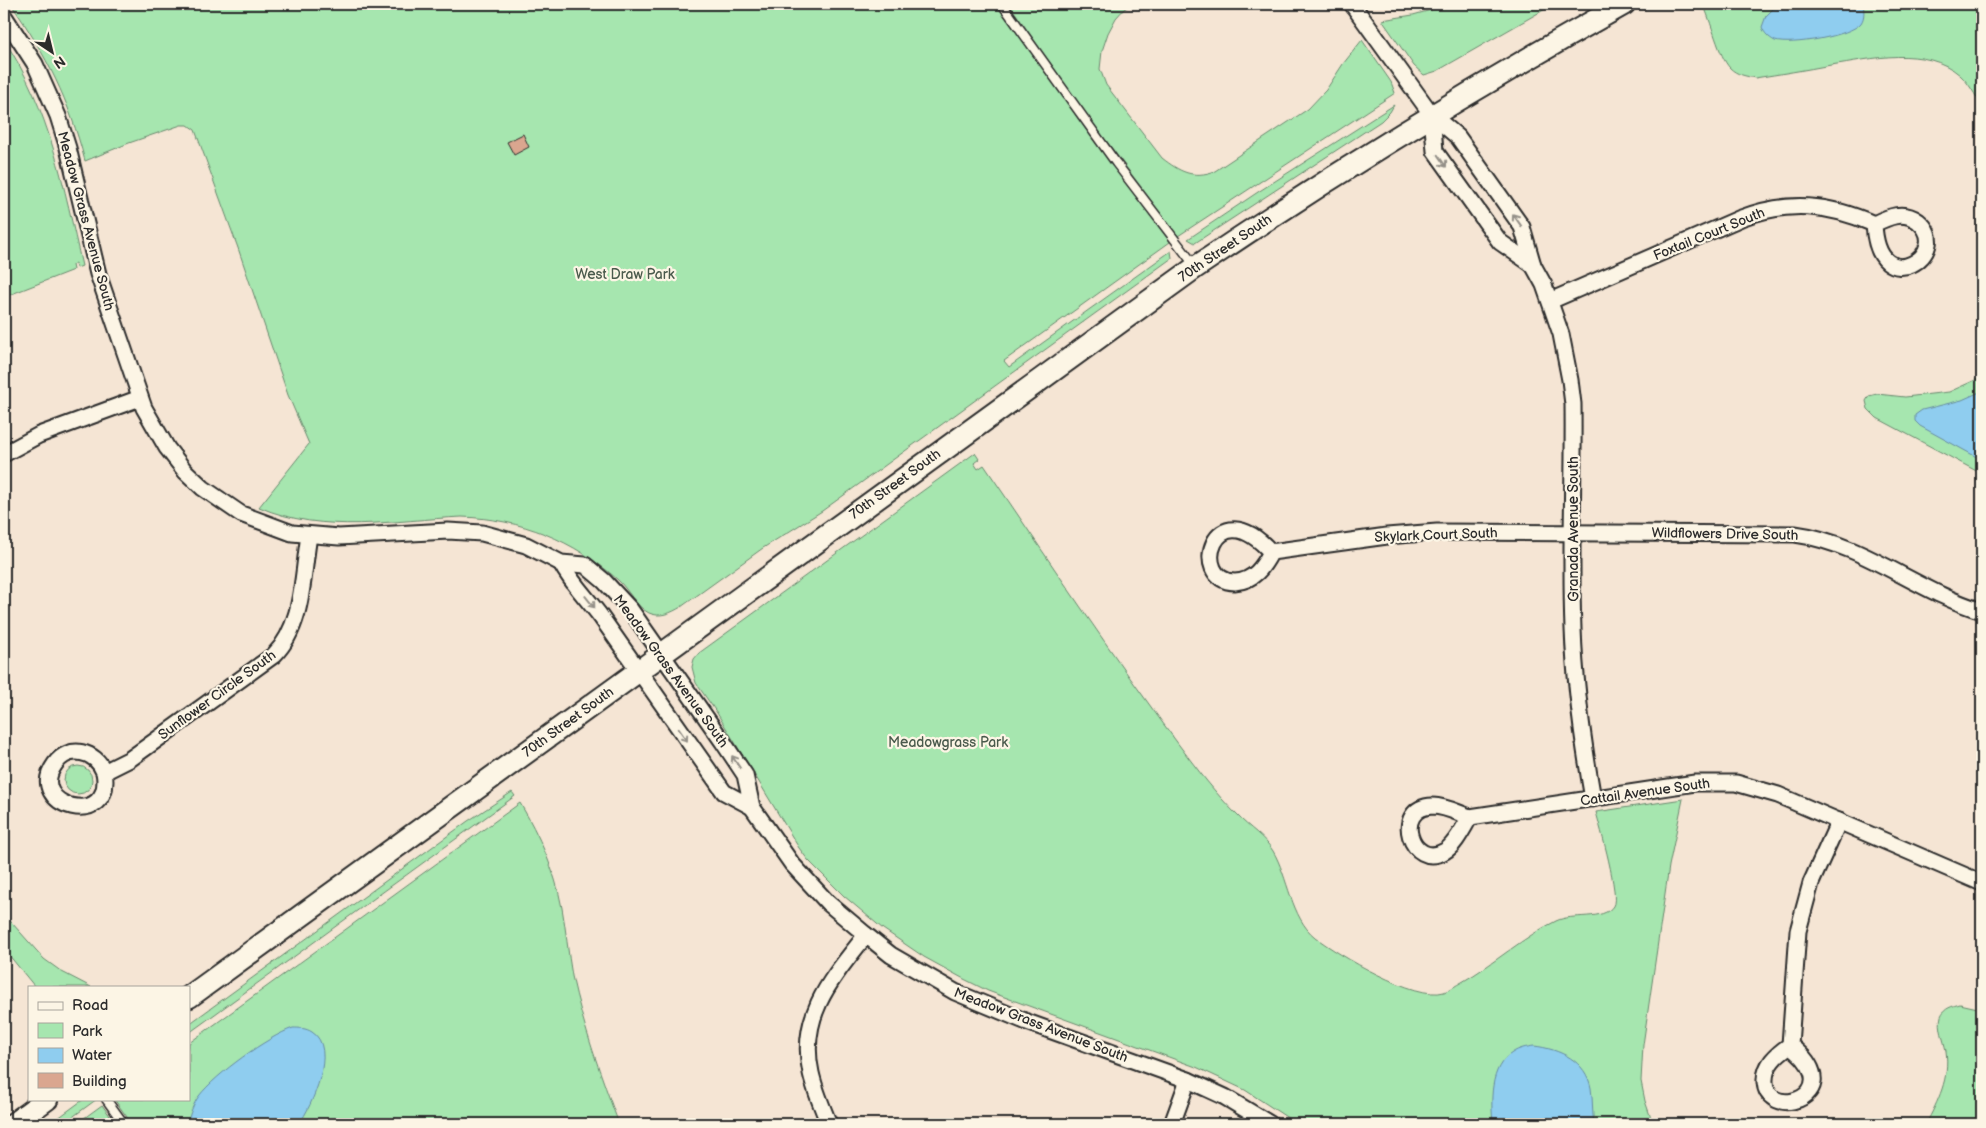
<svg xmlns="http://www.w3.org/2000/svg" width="1986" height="1128" viewBox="0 0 1986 1128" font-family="'Balsamiq Sans',sans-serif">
<rect width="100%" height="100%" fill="#f5e5d4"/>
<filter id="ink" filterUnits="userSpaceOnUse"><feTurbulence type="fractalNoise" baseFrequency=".02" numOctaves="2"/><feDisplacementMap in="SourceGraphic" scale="10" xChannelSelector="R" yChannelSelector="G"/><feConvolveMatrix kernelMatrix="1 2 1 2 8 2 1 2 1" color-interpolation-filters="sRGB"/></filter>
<g filter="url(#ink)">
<g fill="#a6e6af" stroke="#68886d">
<path d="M11,4H996L1095,142L1170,242L1004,361L1009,367L1171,251L1172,258L822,511L763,548L681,607C671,613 660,618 649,613C636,607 628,589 618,580C574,540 521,519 462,517C394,520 324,535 259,507L309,444L288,395L238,248L195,130L188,125H181L129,143L85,161C69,100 47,56 11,4Z"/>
<path d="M1009,4H1132L1124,9L1116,18L1108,33L1102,51L1100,69L1106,85L1162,158C1180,172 1193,179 1215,171L1308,109L1326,90L1343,64L1362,40L1391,82L1395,93L1178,236L1086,114Z"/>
<path d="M1453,4H1554L1437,71L1424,75L1414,66L1382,20L1413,15Z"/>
<path d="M1703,4H1982V106C1975,95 1969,83 1960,75C1925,45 1871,59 1831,65C1805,70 1780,74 1755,78C1746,76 1737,75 1730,68C1719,57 1711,20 1703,4Z"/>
<path d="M4,40C50,108 64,188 82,266L77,268L76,263L72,265L73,270L4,297Z"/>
<path d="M1394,105L1390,112L1381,121L1195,243L1188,239L1258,192Z"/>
<path d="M1982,377V474L1877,418L1868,409L1866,401L1869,396L1877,394L1905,397L1949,392Z"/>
<path d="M975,453L979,459L974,463L978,469L984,465C1048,559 1111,654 1179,745C1197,769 1216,794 1237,815C1249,828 1264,836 1273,851C1288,876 1291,918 1315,937C1338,955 1416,1001 1444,992C1450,990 1456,985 1462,982C1494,964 1523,937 1556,921C1572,913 1604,921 1613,906C1620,896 1600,827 1596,812L1683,799L1669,866L1643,1045L1641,1081L1645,1101L1653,1124H1297L1245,1090L1196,1067L1026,1005L988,991L964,979L924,957L883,929L844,896L808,860L799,848L717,713L696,683L692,667L694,659L699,653Z"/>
<circle cx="78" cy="780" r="14"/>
<path d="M512,792L515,796L189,1033V1024L468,821Z"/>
<path d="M520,803C539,835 555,870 562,908C566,930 568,953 572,976C583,1026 601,1076 619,1124H132L114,1099H189V1043Z"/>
<path d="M4,914L44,959L62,972L91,987H35L4,949Z"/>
<path d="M1960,1004L1982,1009V1124H1926C1938,1101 1950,1078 1946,1051C1944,1040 1938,1027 1941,1016C1944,1008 1953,1006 1960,1004Z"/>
<path d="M84,1099H97L63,1124H50Z"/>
<path d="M102,1105L116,1124H76Z"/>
</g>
<g fill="#8fcdef" stroke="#678ca1">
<path d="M1778,4H1863C1864,10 1865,17 1861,23C1851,36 1791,46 1775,41C1769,38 1764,33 1762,27L1766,16Z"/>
<path d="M1982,391V460L1920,426L1915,421V415L1922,410L1962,400Z"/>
<path d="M293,1028C299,1028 306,1028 312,1032C338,1048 312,1106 299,1124H187C190,1114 193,1104 199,1096C216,1074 267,1037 293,1028Z"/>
<path d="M1534,1046C1560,1049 1586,1061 1591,1088C1593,1100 1592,1112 1594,1124H1493C1491,1101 1489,1067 1512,1053C1519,1048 1527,1047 1534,1046Z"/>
</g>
<path fill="#daa68f" stroke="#2b2b2b" d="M523,134L529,147L514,155L507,142Z"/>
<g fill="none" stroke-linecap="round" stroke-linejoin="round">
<g stroke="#2b2b2b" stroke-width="11">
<g id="service">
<path d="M1002,4L1116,163L1195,266"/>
<path d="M106,1099L124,1124"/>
</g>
</g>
<g stroke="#2b2b2b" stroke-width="19">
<g id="minor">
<path d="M1352,4L1432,115L1458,137L1522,227L1533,265L1544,285L1561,334L1570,380L1573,404C1574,479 1570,554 1573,629C1575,686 1583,742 1593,799"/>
<path d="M4,16L35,64L58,116L68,148L98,274L144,408L167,448L185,471L203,488L241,514L292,533L339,537L448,531L482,533L526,545L561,563L585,565L604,581L630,609L723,742L745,775L752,807L792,864L828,903L866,935L891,955L955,992L1027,1022L1188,1080L1225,1097L1270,1124"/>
<path d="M1432,115L1435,151L1500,242L1533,265"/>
<path d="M1550,301L1741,218C1788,200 1829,204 1874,224C1878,305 1956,251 1918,221C1903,210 1888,217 1874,224"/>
<path d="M4,454L39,435L140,398"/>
<path d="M1271,552C1263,567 1254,581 1235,582C1189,582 1213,488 1271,552L1387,536L1437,532L1795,534C1863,543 1918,592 1982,611"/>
<path d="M561,563C572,584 587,598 601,617L724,792L752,807"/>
<path d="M104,772C96,751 69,744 55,764C24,807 115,831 104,772L130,759L274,655C304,625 302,575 309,536"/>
<path d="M1470,817C1463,828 1456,844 1445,851C1411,871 1391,807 1433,806C1445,806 1458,813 1470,817L1695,783H1736L1778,795L1982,883"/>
<path d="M1790,1045C1799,1053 1808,1060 1812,1072C1822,1103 1767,1115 1765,1082C1764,1065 1777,1054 1790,1045L1798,931L1811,883L1839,821"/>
<path d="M829,1124C822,1107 815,1091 811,1073C798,1015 833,977 866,935"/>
<path d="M1172,1124L1188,1080"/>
</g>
</g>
<g stroke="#2b2b2b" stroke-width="25">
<g id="secondary">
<path d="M189,997L1196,267C1335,173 1477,86 1624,4"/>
<path d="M13,1124L47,1099"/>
</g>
</g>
<use href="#service" stroke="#fcf5e5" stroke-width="8"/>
<use href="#minor" stroke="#fcf5e5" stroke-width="15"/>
<use href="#secondary" stroke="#fcf5e5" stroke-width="21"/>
</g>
<defs><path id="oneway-shaft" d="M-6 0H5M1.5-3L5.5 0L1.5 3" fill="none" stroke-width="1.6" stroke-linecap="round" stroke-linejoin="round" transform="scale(1.25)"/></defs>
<g stroke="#949088">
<use href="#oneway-shaft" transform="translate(1442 161) rotate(55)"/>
<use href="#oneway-shaft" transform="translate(1517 220) rotate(-125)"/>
<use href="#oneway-shaft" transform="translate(590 602) rotate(51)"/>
<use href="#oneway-shaft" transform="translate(683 735) rotate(55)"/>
<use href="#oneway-shaft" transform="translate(736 762) rotate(-124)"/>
</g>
</g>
<g text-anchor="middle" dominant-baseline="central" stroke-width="4.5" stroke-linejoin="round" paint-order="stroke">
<g font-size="14" fill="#2b2b2b" stroke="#fcf5e5">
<text transform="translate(86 221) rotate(75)">Meadow Grass Avenue South</text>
<text transform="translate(1709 234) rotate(-22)">Foxtail Court South</text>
<text transform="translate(1225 248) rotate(-34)">70th Street South</text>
<text transform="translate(895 484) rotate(-36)">70th Street South</text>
<text transform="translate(1573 529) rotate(-90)">Granada Avenue South</text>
<text transform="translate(1725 534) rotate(1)">Wildflowers Drive South</text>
<text transform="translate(1436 535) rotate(-2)">Skylark Court South</text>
<text transform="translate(671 671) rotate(54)">Meadow Grass Avenue South</text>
<text transform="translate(217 695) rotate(-36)">Sunflower Circle South</text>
<text transform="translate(568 722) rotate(-36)">70th Street South</text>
<text transform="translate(1645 792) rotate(-8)">Cattail Avenue South</text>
<text transform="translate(1041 1025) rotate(21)">Meadow Grass Avenue South</text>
</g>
<g font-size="14" fill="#4a5a4c" stroke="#fcf5e5">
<text x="625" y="274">West Draw Park</text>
<text x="948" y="742">Meadowgrass Park</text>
</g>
</g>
<rect width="1986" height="1128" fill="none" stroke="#fcf5e5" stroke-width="20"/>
<rect x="10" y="10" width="1966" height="1108" fill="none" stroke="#2b2b2b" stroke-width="2" filter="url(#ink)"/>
<rect x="28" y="986" width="162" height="115" fill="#fcf5e5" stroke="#a8a49b"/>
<rect x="38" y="1002" width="25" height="8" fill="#fcf5e5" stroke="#a8a49b"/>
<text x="72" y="1010" font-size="15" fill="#2b2b2b">Road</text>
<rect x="38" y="1023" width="25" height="15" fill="#a6e6af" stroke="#a8a49b"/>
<text x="72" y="1036" font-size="15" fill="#2b2b2b">Park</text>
<rect x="38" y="1048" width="25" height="15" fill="#8fcdef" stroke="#a8a49b"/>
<text x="72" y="1060" font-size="15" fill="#2b2b2b">Water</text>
<rect x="38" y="1073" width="25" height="15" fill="#daa68f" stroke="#a8a49b"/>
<text x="72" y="1086" font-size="15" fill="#2b2b2b">Building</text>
<g transform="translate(52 52) rotate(145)" stroke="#fcf5e5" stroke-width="4" paint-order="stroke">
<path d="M0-4L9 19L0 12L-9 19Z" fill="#2b2b2b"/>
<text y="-8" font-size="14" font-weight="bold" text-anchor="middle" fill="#2b2b2b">N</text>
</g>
</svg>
